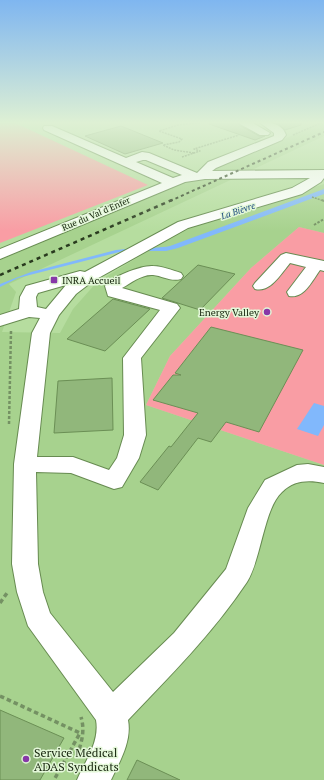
<svg xmlns="http://www.w3.org/2000/svg" width="324" height="780" viewBox="0 0 324 780" font-family="'PT Serif',serif">
<rect width="100%" height="100%" fill="#b6dd9f"/>
<path fill="#a7d28e" d="M324,122V136L9,284L16,292L2,332L60,333L73,309L97,282L187,228L324,184V233L299,227L251,268L170,356L146,405L324,465V780H0V260Z"/>
<g fill="#f99da4">
<path d="M0,122H13L148,185L0,243Z"/>
<path d="M299,227L324,233V465L146,405L170,356L251,268Z"/>
</g>
<g fill="#81b8fc">
<path d="M324,189V194L178,248L166,251H139C146,247 161,248 170,246Z"/>
<path d="M135,248L18,278L0,287V284L31,272L116,250Z"/>
<path d="M314,403L324,406V425L318,436L297,429Z"/>
</g>
<g fill="#91b77b" stroke="#6b8f55">
<path d="M210,122H238L239,125L259,136H265L255,140L209,124Z"/>
<path d="M272,122H301V125L285,130L279,124Z"/>
<path d="M121,126L163,143L125,154L85,136Z"/>
<path d="M198,265L235,274L200,310L162,298Z"/>
<path d="M113,299L150,309L105,351L67,339Z"/>
<path d="M211,327L303,350L259,432L226,422L211,442L198,438L158,490L140,482L169,446L171,447L198,413L153,400L173,375H181L175,373Z"/>
<path d="M112,378L113,430L54,433L58,381Z"/>
<path d="M0,710L64,738L40,780H0Z"/>
<path d="M137,760L180,780H127Z"/>
</g>
<g fill="none" stroke-linecap="round" stroke-linejoin="round">
<g stroke="#678b51" stroke-width="2">
<g id="minor">
<path d="M239,122H251L270,133L268,135H260L240,124Z"/>
<path d="M259,122C269,122 282,123 286,135L282,140L216,168L212,171L324,170V178L321,182L302,194L188,228L93,281L76,294L59,315L50,333L37,457H73L109,470L117,458L124,435L123,358L160,310L108,296L105,286C111,277 142,265 153,266C162,266 172,270 181,273L183,276L181,279C171,282 163,276 153,275C142,274 131,283 122,288L177,304L180,308L141,358L146,435L139,458L122,487L114,489L71,473L36,472L38,564L43,592L50,613L113,692L174,633L226,569L248,508L265,480L297,465L308,464L324,467V483C309,480 294,480 282,492C264,508 261,560 247,582C213,633 170,676 128,720C132,741 120,761 111,780H77C85,761 100,742 96,720L28,626L17,592L12,564L14,464L32,333L40,318L29,317L0,326V315L19,309L20,297L26,286L80,271L85,272L178,222L292,188L310,178L205,179L185,182L0,259V249L162,183L44,130L43,128L44,126H52L126,158L142,152L149,153L197,173L208,162L274,136V133ZM143,160H146L182,175L173,178L136,162ZM66,285L46,309L37,307L36,297L38,293Z"/>
<path d="M286,253L324,261V271L320,270C312,281 304,299 289,296L287,292L306,267L290,263C281,274 270,293 255,289L253,286L255,283L281,255Z"/>
</g>
</g>
<g stroke="#749163" stroke-width="1.5" stroke-dasharray="2 1" stroke-linecap="butt">
<path d="M293,135L323,122"/>
<path d="M194,153L174,150L163,145L179,142L182,139L159,131L178,125L205,122"/>
<path d="M182,157L200,151L194,149L239,135"/>
<path d="M312,197L324,201"/>
</g>
<g stroke="#749163" stroke-width="2" stroke-dasharray="2.5 1.5" stroke-linecap="butt">
<path d="M322,200L324,201"/>
<path d="M314,225L324,219"/>
</g>
<path stroke="#749163" stroke-width="2.5" stroke-dasharray="3 2" stroke-linecap="butt" d="M9,424L11,331"/>
<g stroke="#749163" stroke-width="3.5" stroke-dasharray="4.5 3" stroke-linecap="butt">
<path d="M0,603L7,593"/>
<path d="M0,696L80,733L54,780"/>
<path d="M69,752L77,755C82,742 85,730 81,717"/>
</g>
<use href="#minor" fill="#fff" fill-rule="evenodd"/>
<path stroke="#293a1e" stroke-width="2" stroke-dasharray="3 3" stroke-linecap="butt" d="M170,201L324,132"/>
<path stroke="#293a1e" stroke-width="2.5" stroke-dasharray="4 4" stroke-linecap="butt" d="M0,275L172,200"/>
</g>
<linearGradient id="sky" x2="0" y2="1"><stop stop-color="#7fb6f0"/><stop offset="0.53" stop-color="#def0d4"/><stop offset="1" stop-color="#def0d4" stop-opacity="0"/></linearGradient>
<rect width="324" height="231" fill="url(#sky)"/>
<g fill="#8738a8" stroke="#e3f7d8" stroke-width="1.5">
<rect x="50" y="276" width="8" height="8" rx="2"/>
<circle cx="267" cy="312" r="4"/>
<circle cx="26" cy="759" r="4"/>
</g>
<g text-anchor="middle" dominant-baseline="central" stroke-width="3" stroke-linejoin="round" paint-order="stroke">
<g font-size="9" font-style="italic" fill="#16457b" stroke="#e3f7d8">
<text transform="translate(238 211) rotate(-19)">La Bièvre</text>
</g>
<g font-size="9" fill="#17260e" stroke="#e3f7d8">
<text transform="translate(96 214) rotate(-23)">Rue du Val d'Enfer</text>
</g>
<g font-size="10" fill="#17260e" stroke="#e3f7d8" text-anchor="start">
<text x="62" y="280">INRA Accueil</text>
<text x="259" y="312" text-anchor="end">Energy Valley</text>
</g>
<g font-size="12" fill="#17260e" stroke="#e3f7d8" text-anchor="start">
<text x="34" y="752">Service Médical<tspan x="34" dy="14">ADAS Syndicats</tspan></text>
</g>
</g>
</svg>
